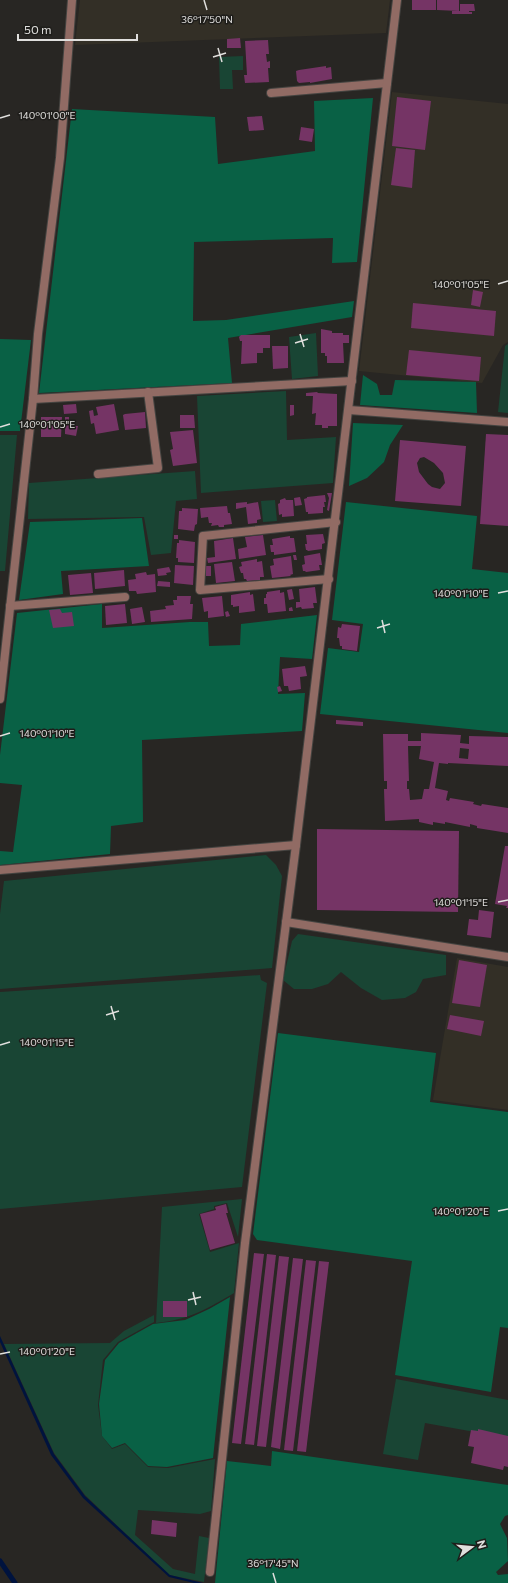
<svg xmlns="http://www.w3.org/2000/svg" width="508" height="1583" viewBox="0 0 508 1583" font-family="Commissioner,sans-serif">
<rect width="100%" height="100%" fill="#282623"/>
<g fill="#332f26">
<path d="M80,0H390L386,33L75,45Z"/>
<path d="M392,92L508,104V342L503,345L482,383L359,371Z"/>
<path d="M457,958L508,967V1110L433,1100Z"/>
</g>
<g fill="#194534">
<path d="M243,56V70H232L233,89H220L219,57Z"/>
<path d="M316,333L318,376L292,379L289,337Z"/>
<path d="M508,344V413L498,412L505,346Z"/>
<path d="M286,391L287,440L336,437L333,483L201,493L197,396Z"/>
<path d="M0,435H17L5,571H0Z"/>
<path d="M195,471L197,499L176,501L171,553L151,555L144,517L28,519L29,483Z"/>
<path d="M275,500L277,521L263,522L261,501Z"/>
<path d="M266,855L276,865L282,876L272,968L0,989V914L4,881Z"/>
<path d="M298,934L446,955V975L423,979L416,992L405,998L382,1000L361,988L341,972L328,984L312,989H294L283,980L292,941Z"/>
<path d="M260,975L261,980L267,983L242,1187L0,1209V992Z"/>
<path d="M242,1199L238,1237L227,1203L214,1206V1209L199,1214L210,1252L239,1243L234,1293C207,1309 188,1320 156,1323L162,1207Z"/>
<path d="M154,1315V1322L118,1342L103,1360L98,1405L102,1436L112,1449L125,1444L148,1467L168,1468L215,1459L211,1511L200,1514L138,1510L135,1535L173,1569L195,1574L199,1536L209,1538L204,1582L169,1575L85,1495L54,1453L4,1344L110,1343L124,1331Z"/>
<path d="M396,1379L508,1400V1438L425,1423L418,1460L383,1454Z"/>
</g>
<g fill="#096145">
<path d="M373,98L357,262L332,263L333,238L194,242L193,321L226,320L354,301L352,317L228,338L232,383L39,393L72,109L215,117L218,164L315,151L314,101Z"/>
<path d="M0,339L31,340L20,431H0Z"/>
<path d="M363,375L377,384L380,395H392L395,380L476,382L477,413L360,405Z"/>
<path d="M353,423L403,425L390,445L384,462L367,478L349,486Z"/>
<path d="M346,502L477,516L472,569L508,573V733L320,714L328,648L359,652L363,624L332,620Z"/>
<path d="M142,518L149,566L61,571L63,594L19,600L30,522Z"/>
<path d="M102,604V628L190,622H208L209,646L240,645L241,624L317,615L312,659L280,657L278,694L305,693L302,731L142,740L143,822L111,826L110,854L0,865V851L13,852L22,785L0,783V755L17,613Z"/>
<path d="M278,1033L436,1053L430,1102L508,1112V1328L500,1327L491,1392L395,1375L412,1261L257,1240L253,1234Z"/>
<path d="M230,1297L213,1458L167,1467L148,1466L125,1443L112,1448L102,1436L99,1404L105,1360L119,1343L153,1324L185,1320L209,1309Z"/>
<path d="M272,1451L508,1485V1515L505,1516L500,1524L507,1538L508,1561L496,1572L498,1575L508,1574V1583H215L227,1461L271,1466Z"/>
</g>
<path fill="#00133e" d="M0,1336L54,1454L85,1496L170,1575L203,1583H194L169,1577L83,1498L51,1455L0,1342Z"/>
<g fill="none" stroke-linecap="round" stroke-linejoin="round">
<path stroke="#00133e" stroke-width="5" d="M0,1561L15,1583"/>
</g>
<g fill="#753465" fill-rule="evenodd">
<rect x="412" y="0" width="24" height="10"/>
<path d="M437,0H459V11L437,10Z"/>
<path d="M460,4H474L475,11H469V12H472V14H452V11H460Z"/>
<path d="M240,38L241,48H227V39Z"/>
<path d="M268,40L269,54H266L267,62L270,61V68H268L269,82L245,83L244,75H247L245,41Z"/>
<path d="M326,66V68L331,67L332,79L310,83V82L299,83L297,81L296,71L299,70Z"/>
<path d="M397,97L431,101L425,150L392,146Z"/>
<path d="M262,116L264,130L249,131L247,117Z"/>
<path d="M301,127L314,129L312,142L299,140Z"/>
<path d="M396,148L415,150L412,188L391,185Z"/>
<path d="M473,290L483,292L480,307L471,305Z"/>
<path d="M413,303L496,311L494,336L411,328Z"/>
<path d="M321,329L332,331V333H343V335H349V343H343L344,363H327V356H325V353H321Z"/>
<path d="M241,335H270V348H263V353H257V363L241,364L242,341H240L239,337Z"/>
<path d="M272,346H288V368L273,369Z"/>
<path d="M409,350L481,357L479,381L406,375Z"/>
<path d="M317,392L318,393L337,394V426H328V428H322V425H315L316,413L312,414L313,396H306V393Z"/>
<path d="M76,404L77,413L64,414L63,405Z"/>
<path d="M114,404L119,430L96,434L94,423L91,424L89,411L93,410L94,416L98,415L96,407Z"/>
<path d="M290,405H294V415L290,416Z"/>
<path d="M145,412L146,428L125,430L123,415L125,414Z"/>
<path d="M180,415H194L195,428H180Z"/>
<path d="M41,417H62L61,437H41Z"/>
<path d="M65,417H69V426H78L76,436L65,434Z"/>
<path d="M193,430L197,463L173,466L170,450L173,449L170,432Z"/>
<path d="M486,434L508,435V526L480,524Z"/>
<path d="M400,440L466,446L461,506L395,501ZM424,457L434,463L443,473L445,483L440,489L432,487L428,484L419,472L417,463L420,458Z"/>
<path d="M327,493H332L329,511L327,510L329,498Z"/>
<path d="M325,495L326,502H324L325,507H323V513L308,514V512H306L304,499L307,498V497Z"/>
<path d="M300,497L302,505L295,506L294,498Z"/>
<path d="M285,498L286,500H293L294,516L282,517V514L279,515L278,504L280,503V500Z"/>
<path d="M247,502V504L258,502L261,519L257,520V523L248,524L246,507L236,509V503Z"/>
<path d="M227,506L228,513H230L232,524L224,525V527H219L218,525L211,526L212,523H209L208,517L201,518L200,508Z"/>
<path d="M182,508L198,509L197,524L195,525L194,531L178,529L179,511H182Z"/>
<path d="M323,534L325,543L322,544V549L308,551L307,550H306L305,544H307L306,535Z"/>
<rect x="174" y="535" width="4" height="4"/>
<path d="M263,535L266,555L239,559L238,549L247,547L245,537Z"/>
<path d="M290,536V538H294L296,552L274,555V552H271L270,545H273L272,539Z"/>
<path d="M233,538L236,559L208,563L207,558L215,557L214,541Z"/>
<path d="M179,540L195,542L194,563L178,562V558H176L177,543H179Z"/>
<path d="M320,553L322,565H319L320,570L306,572L305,571H303L302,565L305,564L304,556Z"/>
<path d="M293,555H296L297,560H294Z"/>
<path d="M291,556L293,574L290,575L291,576L272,578L270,566L274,565L273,559Z"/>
<path d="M257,559V562L262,561L264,577H260V580L247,581L246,579H244L243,573H241L239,567L242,566L241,562Z"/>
<path d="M232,562L235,581L216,583L214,564Z"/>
<path d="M175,565L194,566L193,585L174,583Z"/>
<rect x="206" y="566" width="5" height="10"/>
<path d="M169,567L171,572L166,573L167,575L158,576L157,569Z"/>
<path d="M124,570L125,586L95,589L94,573Z"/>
<path d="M146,572L147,575L155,574L156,592L137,594L136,591H129L128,580L136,579L135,574Z"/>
<path d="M91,573L93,593L70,595L68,575Z"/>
<path d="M158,581L170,582V587L157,586Z"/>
<path d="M315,587L317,603H313L314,608L302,609L301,607L296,608V602H300L299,589Z"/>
<path d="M292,589L294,599L289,600L287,590Z"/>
<path d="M280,590V593L284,592L286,611L268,613L267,604H264V598H266V594H267V592Z"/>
<path d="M250,592V595L253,594L255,611L239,613V606L233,607V605H231V595Z"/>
<path d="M177,596H191L190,604H193L192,619L151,622L150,611L166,609L165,606L174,605L173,600H177Z"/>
<path d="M222,596L224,616L208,618V611L204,612L202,598Z"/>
<path d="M125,604L127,623L106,625L105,606Z"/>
<path d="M142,607L145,622L132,624L130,609Z"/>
<path d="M292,607L293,611H289V608Z"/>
<path d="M60,609L62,613L72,612L74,626L53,628L49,610Z"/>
<path d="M228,611L230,616L226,617L225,612Z"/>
<path d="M342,624L360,626L357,651L342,649V646H340L339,638H337L338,627L341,628Z"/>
<path d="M305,666L307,676L300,677L301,689L289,691L288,686H284L282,669Z"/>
<path d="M280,686L282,691L278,692L277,687Z"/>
<path d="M336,720L363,722V726L336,724Z"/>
<path d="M421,733L461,735L460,743L469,744V736L508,737V766L448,763V764L439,763L435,788L448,791L446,800L449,801L450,798L474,802L473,804L481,806L482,804L508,808V833L477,828V826L470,824V827L445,822V824L433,822V825L419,822V819L385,821L384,789H387V781H384L383,734H408V741H421ZM408,746H421L419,759L434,762L429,789H424L422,799L410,800L409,789H407V781H409ZM460,748L469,749L468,759L459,758Z"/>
<path d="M317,829L459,831L458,912L317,910Z"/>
<path d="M505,846H508V908H506L507,906L495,904Z"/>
<path d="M479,910L494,912L491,938L467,935L469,919L478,920Z"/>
<path d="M459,960L487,965L480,1007L452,1003Z"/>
<path d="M450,1015L484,1021L481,1036L447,1029Z"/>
<path d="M226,1204L228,1213H226L235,1243L210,1250L200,1214L216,1210L215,1207Z"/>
<path d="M254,1253L264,1254L241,1444L232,1443Z"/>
<path d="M267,1254L276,1255L254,1445L245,1444Z"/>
<path d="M279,1256L289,1257L266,1447L257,1446Z"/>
<path d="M293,1258L303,1259L280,1449L271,1447Z"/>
<path d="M306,1260L316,1261L293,1451L284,1450Z"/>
<path d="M319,1261L329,1262L306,1452L297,1451Z"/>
<rect x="163" y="1301" width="24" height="16"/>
<path d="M478,1429L508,1436V1467L504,1466L503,1470L471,1463L474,1447L468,1446L471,1430L478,1431Z"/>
<path d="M152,1520L177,1523L176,1537L151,1534Z"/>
</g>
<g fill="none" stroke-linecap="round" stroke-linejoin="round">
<g stroke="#454441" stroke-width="10">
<g id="street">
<path d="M271,93L387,83"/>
<path d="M33,399L352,381"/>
<path d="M349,410L508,422"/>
<path d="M98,474L158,468L148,392"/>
<path d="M329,579L200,590L203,536L336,522"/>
<path d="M10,606L125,597"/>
<path d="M0,699L33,399L38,334L60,158L72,0"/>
<path d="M0,870L296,845"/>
<path d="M286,922L508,957"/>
<path d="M210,1572L245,1243L296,845L397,0"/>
</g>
</g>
<use href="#street" stroke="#916b64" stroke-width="8"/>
</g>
<path fill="none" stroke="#e0dfdd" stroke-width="1.5" d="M204,0L207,10M218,48L222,62M213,57L226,53M0,118L10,115M498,284L508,281M300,334L304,347M295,343L308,339M0,427L10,424M498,593L508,591M382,620L385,633M377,628L390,624M0,736L10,733M498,902L508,900M111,1006L115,1020M106,1015L119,1011M0,1045L10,1042M498,1211L508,1209M193,1292L196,1305M188,1300L201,1297M0,1354L10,1352M273,1573L276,1583"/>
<g font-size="10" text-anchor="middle" fill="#e0dfdd" stroke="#1e1d1a" stroke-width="3" stroke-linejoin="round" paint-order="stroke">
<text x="207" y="23">36°17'50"N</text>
<text x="47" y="119">140°01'00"E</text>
<text x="461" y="288">140°01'05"E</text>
<text x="47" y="428">140°01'05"E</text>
<text x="461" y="597">140°01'10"E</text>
<text x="47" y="737">140°01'10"E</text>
<text x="461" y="906">140°01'15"E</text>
<text x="47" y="1046">140°01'15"E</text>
<text x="461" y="1215">140°01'20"E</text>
<text x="47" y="1355">140°01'20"E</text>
<text x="273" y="1567">36°17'45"N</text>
</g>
<g transform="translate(472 1547) rotate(74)" stroke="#1e1d1a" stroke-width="3" paint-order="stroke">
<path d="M0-3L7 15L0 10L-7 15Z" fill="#e0dfdd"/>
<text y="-6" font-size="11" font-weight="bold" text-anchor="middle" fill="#e0dfdd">N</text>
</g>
<path d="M18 34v6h119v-6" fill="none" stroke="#e0dfdd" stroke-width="2"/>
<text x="24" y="34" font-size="12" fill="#e0dfdd" stroke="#1e1d1a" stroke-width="3" paint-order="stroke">50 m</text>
</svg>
